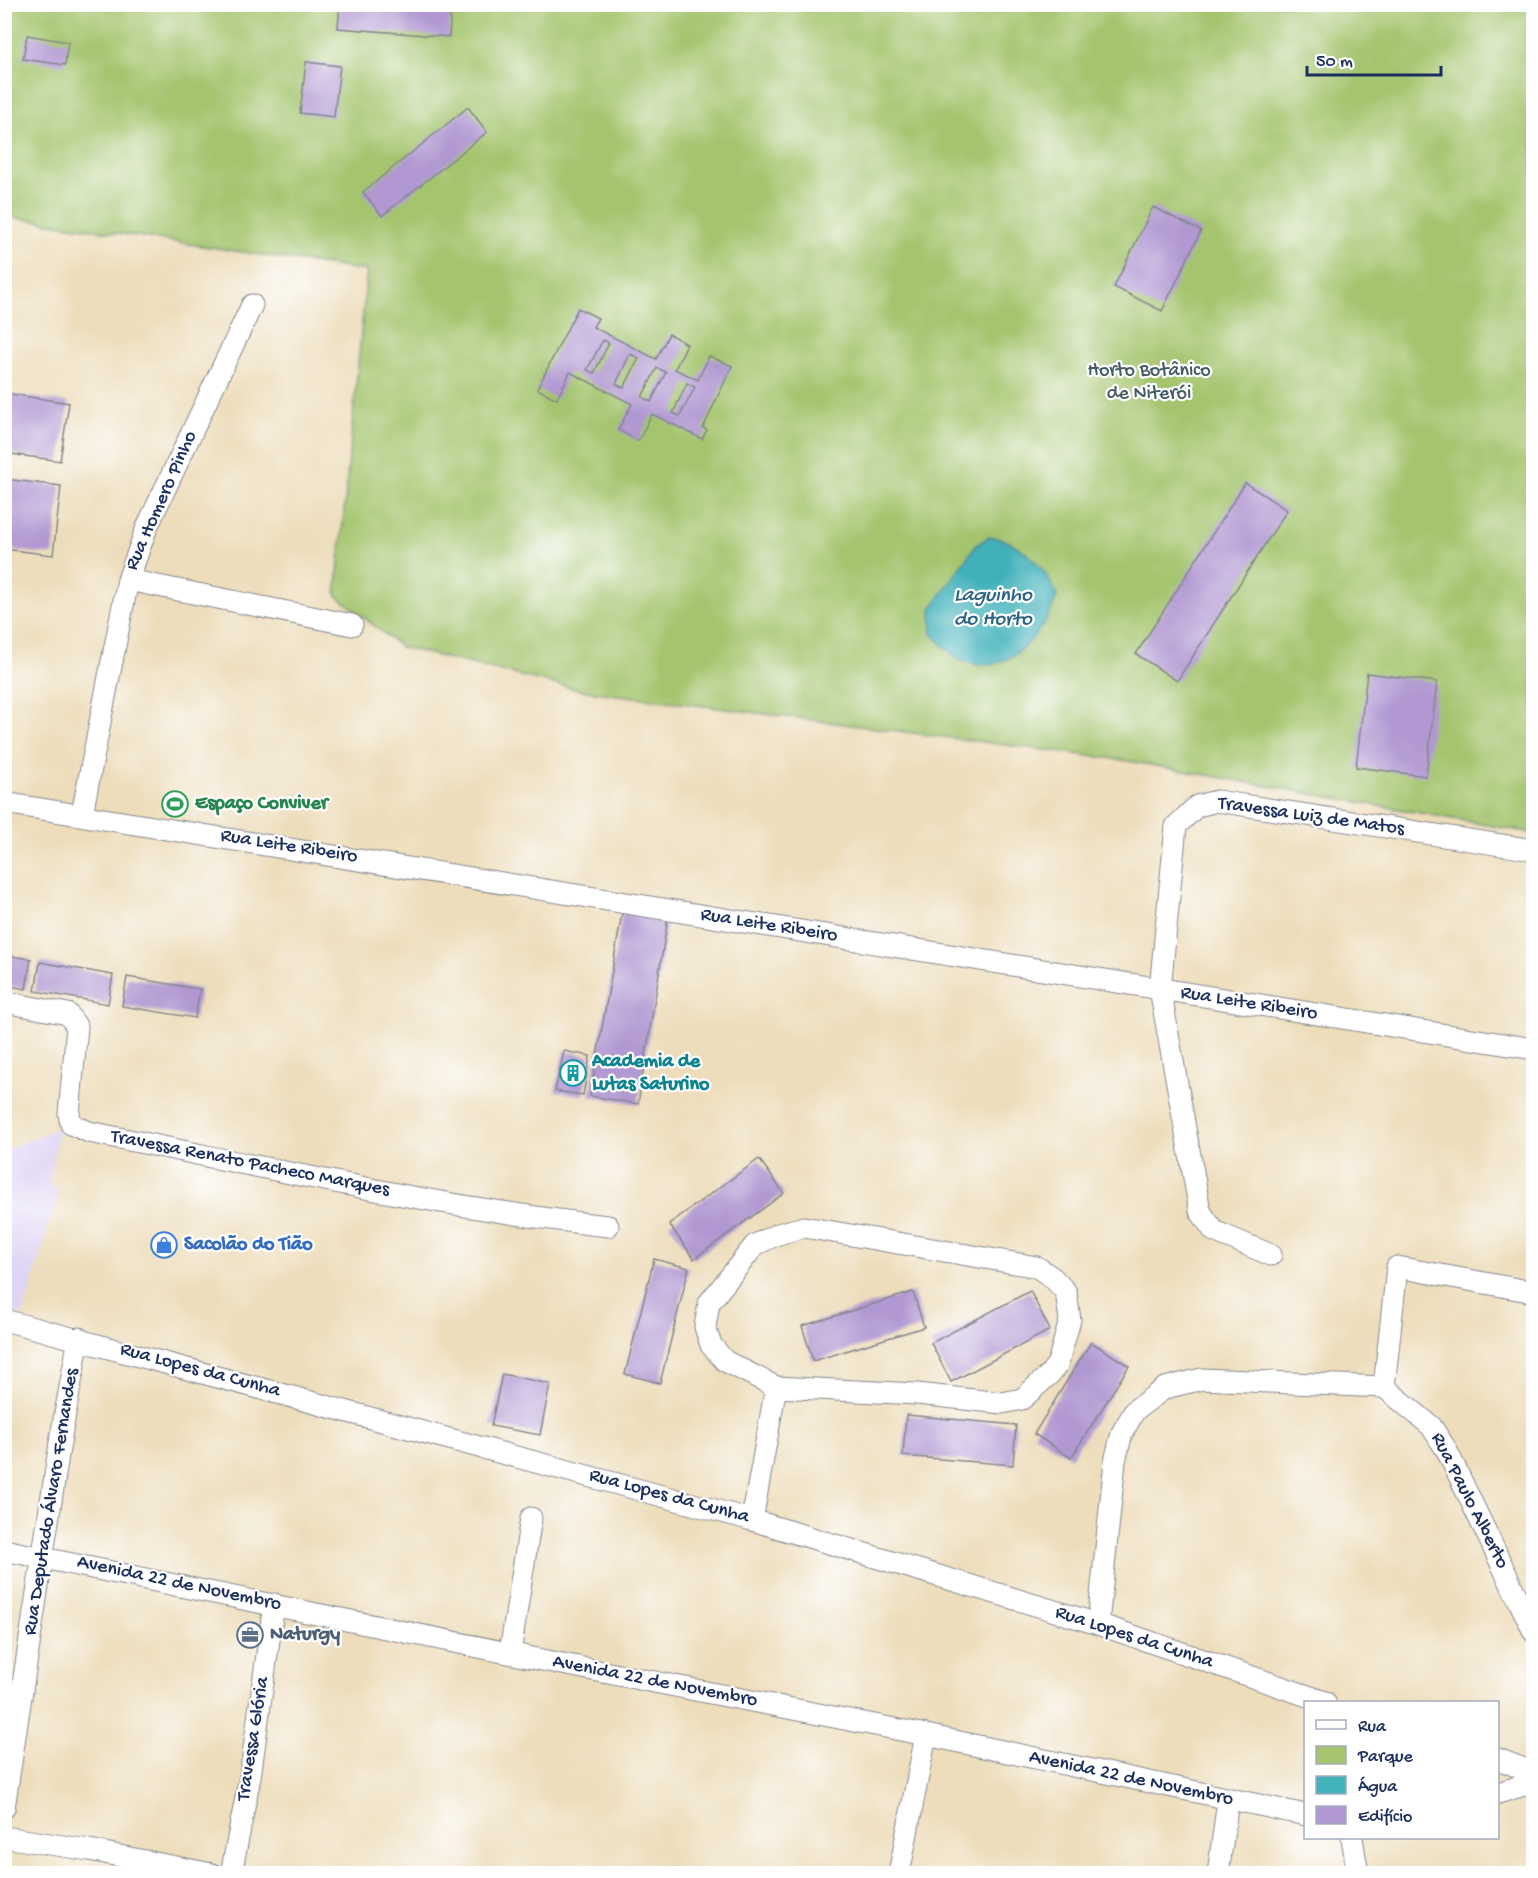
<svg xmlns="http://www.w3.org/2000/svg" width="1538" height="1878" viewBox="0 0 1538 1878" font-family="'Gochi Hand',sans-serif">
<rect width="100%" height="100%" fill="#fff"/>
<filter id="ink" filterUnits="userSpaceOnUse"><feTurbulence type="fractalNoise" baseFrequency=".0167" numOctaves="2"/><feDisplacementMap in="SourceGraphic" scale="12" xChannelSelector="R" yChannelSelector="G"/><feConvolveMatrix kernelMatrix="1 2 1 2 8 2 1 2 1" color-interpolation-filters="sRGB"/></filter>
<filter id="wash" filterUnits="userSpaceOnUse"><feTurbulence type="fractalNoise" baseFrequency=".008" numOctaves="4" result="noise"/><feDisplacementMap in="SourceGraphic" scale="24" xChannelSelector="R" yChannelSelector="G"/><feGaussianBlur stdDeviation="1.35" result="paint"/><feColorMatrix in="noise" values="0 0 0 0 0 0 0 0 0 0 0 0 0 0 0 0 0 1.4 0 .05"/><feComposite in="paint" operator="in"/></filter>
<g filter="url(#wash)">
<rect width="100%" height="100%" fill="#edddbb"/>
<path fill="#dfd4f4" d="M59,1127L49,1186L59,1189L23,1315L5,1311L4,1151Z"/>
<path fill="#a4c56e" stroke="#607a66" stroke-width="1.5" d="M8,5H1533V833L1122,760L580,690L401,647L336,595L367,271L5,216L4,28Z"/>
<path fill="#41b1ba" stroke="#2e708c" stroke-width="1.5" d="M989,537C1020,539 1046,568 1057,596C1043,637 998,688 952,654C945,648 938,640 932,634L931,609L976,545Z"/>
<g id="blocks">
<g fill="#b198d2" fill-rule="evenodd">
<path d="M340,4H451L449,37L338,28Z"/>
<path d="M27,35L68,42L65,65L23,59Z"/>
<path d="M306,62L340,66L334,117L300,113Z"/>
<path d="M468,107L487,132L382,216L363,192Z"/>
<path d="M1153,207L1201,231L1162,311L1114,287Z"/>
<path d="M578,308L598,318L593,327L656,359L669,334L687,344L675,369L698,380L709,356L732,366L703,428L707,430L702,439L652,414L638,441L618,430L632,404L570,372L557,399L537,389ZM603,340L609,343L594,373L587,370ZM630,354L639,358L624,388L616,384ZM657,368L666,372L651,402L642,397ZM687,383L695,387L680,416L673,413Z"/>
<path d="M4,393L69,403L60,461L4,453Z"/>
<path d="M4,479L61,486L53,555L4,549Z"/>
<path d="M1245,483L1287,510L1177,681L1136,654Z"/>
<path d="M1367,673L1437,682L1426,776L1356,767Z"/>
<path d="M623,908L668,917L638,1104L590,1096Z"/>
<path d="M4,955L31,959L26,989L4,985Z"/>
<path d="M40,962L113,975L108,1004L35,991Z"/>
<path d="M127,977L200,989L195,1018L122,1006Z"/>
<path d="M564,1051L590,1056L583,1095L555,1091Z"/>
<path d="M759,1159L784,1193L694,1259L669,1224Z"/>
<path d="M654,1259L689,1268L660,1383L625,1374Z"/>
<path d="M1030,1291L1050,1330L951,1382L931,1343Z"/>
<path d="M913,1292L924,1327L813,1361L802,1326Z"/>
<path d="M1091,1342L1129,1366L1071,1458L1034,1434Z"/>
<path d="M502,1374L550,1384L540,1435L491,1426Z"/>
<path d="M906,1415L1016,1425L1013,1465L903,1456Z"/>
</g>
</g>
</g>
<g filter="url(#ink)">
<use href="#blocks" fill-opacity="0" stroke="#84868c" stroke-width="1.5"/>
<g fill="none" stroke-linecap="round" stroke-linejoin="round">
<g stroke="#84868c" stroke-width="23">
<g id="minor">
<path d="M128,580L352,625"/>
<path d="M4,803L1534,1049"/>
<path d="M82,814L128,580L147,527L252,305"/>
<path d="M4,1002L68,1014L77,1027L69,1114L71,1124L89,1132C261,1166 433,1207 608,1226"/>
<path d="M804,1227L1037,1267L1053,1278L1066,1292L1070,1320L1058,1363L1050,1374L1022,1399L1002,1403L917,1394L776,1387L725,1361L711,1345L705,1327L709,1303L755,1245L778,1234Z"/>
<path d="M1271,1255L1214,1231L1200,1211L1160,989L1176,826L1197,806L1217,801L1534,850"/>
<path d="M4,1320L752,1520L1098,1624L1325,1702"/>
<path d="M1384,1387L1431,1426L1446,1449L1534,1632"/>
<path d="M1384,1387L1397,1267L1534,1292"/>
<path d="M752,1520L776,1387"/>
<path d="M4,1550L552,1662L926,1735L1306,1815"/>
<path d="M1098,1624L1115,1461L1122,1433L1135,1410L1165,1388L1202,1379L1384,1387"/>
<path d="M510,1653L531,1518"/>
<path d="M1498,1759L1534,1773"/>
<path d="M1498,1793L1534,1782"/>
<path d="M4,1808L61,1436L79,1338"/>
<path d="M4,1837L89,1850L212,1874"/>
<path d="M1352,1838L1358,1874"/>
<path d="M231,1874L250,1777L274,1604"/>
<path d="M899,1874L926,1735"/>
<path d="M1218,1874L1228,1800"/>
</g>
</g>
<use href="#minor" stroke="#fff" stroke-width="21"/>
</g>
</g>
<defs>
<g id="stadium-ring" transform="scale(1.35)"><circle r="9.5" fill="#fff" stroke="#2e9e5b" stroke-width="1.5"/><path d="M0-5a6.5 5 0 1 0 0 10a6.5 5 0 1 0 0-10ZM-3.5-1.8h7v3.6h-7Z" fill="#2e9e5b"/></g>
<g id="building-ring" transform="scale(1.35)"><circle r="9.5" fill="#fff" stroke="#0f9aa8" stroke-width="1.5"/><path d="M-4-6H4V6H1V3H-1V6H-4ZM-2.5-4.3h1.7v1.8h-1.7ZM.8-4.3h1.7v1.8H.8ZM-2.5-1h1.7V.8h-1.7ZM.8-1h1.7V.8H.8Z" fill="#0f9aa8"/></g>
<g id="shop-ring" transform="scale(1.35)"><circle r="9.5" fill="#fff" stroke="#3f7fe0" stroke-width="1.5"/><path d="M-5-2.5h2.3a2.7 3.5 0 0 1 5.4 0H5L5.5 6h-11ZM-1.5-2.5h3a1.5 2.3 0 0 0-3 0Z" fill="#3f7fe0"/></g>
<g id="office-ring" transform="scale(1.35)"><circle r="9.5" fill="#fff" stroke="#5c6f8a" stroke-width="1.5"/><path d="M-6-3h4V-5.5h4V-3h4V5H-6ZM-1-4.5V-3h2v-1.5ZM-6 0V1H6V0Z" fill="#5c6f8a"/></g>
</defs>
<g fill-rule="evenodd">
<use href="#stadium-ring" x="175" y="804"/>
<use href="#building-ring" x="573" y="1073"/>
<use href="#shop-ring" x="164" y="1245"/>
<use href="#office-ring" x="250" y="1635"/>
</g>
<g text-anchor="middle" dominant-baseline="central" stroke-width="4.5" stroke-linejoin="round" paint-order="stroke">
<g font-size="20" fill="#445c63" stroke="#fff">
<text x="1149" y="371">Horto Botânico<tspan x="1149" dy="23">de Niterói</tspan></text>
</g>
<g font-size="20" fill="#1b2f5e" stroke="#fff">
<text transform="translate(162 501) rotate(-66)">Rua Homero Pinho</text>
<text transform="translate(1311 817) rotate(8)">Travessa Luiz de Matos</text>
<text transform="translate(289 847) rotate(9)">Rua Leite Ribeiro</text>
<text transform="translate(769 926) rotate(9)">Rua Leite Ribeiro</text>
<text transform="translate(1249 1004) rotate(9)">Rua Leite Ribeiro</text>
<text transform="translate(250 1164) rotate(11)">Travessa Renato Pacheco Marques</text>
<text transform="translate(200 1371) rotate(15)">Rua Lopes da Cunha</text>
<text transform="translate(669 1497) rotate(15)">Rua Lopes da Cunha</text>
<text transform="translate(1469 1501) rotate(63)">Rua Paulo Alberto</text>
<text transform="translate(52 1502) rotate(-81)">Rua Deputado Álvaro Fernandes</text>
<text transform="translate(179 1584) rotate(12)">Avenida 22 de Novembro</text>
<text transform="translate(1134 1638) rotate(18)">Rua Lopes da Cunha</text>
<text transform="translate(655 1682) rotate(11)">Avenida 22 de Novembro</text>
<text transform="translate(254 1739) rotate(-81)">Travessa Glória</text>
<text transform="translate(1131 1779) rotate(12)">Avenida 22 de Novembro</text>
</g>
<g font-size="20" font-weight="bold" fill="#27864d" stroke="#fff" text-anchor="start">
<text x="195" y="804">Espaço Conviver</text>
</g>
<g font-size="20" font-weight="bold" fill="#0d838f" stroke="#fff" text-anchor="start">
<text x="592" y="1062">Academia de<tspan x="592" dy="23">Lutas Saturino</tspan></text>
</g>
<g font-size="20" font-weight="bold" fill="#366cbe" stroke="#fff" text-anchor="start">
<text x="184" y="1245">Sacolão do Tião</text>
</g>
<g font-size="20" font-weight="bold" fill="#4e5e75" stroke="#fff" text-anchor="start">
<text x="270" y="1635">Naturgy</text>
</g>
<g font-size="21" font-style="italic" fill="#2a6383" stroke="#fff">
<text x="993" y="596">Laguinho<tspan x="993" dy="24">do Horto</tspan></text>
</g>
</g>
<rect width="1538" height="1878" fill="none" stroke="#fff" stroke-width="24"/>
<rect x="1304" y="1701" width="195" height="138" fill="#ffffff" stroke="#a4acbf" stroke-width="1.5"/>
<rect x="1316" y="1720" width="30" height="9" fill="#ffffff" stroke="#a4acbf" stroke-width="1.5"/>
<text x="1358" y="1731" font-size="18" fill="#1b2f5e">Rua</text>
<rect x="1316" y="1746" width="30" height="18" fill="#a4c56e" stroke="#a4acbf" stroke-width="1.5"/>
<text x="1358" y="1761" font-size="18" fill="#1b2f5e">Parque</text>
<rect x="1316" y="1776" width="30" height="18" fill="#41b1ba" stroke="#a4acbf" stroke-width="1.5"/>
<text x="1358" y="1791" font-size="18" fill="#1b2f5e">Água</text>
<rect x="1316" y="1806" width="30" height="18" fill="#b198d2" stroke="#a4acbf" stroke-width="1.5"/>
<text x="1358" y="1821" font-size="18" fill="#1b2f5e">Edifício</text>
<path d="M1307 66v9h134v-9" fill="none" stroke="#1b2f5e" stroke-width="3"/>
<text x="1316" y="66" font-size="18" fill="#1b2f5e" stroke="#ffffff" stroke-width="4.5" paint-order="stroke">50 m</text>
</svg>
